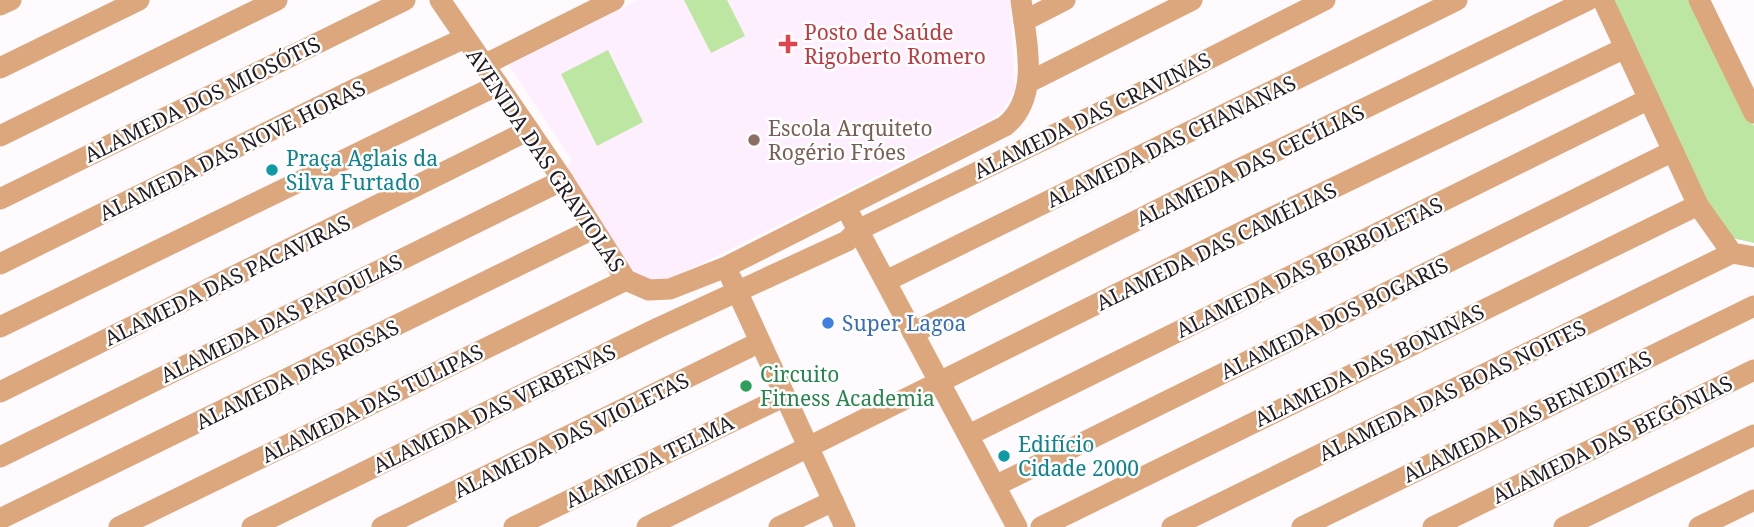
<svg xmlns="http://www.w3.org/2000/svg" width="1754" height="527" viewBox="0 0 1754 527" font-family="'Noto Serif',serif">
<rect width="100%" height="100%" fill="#fefafe"/>
<path fill="#feeffe" d="M639,0H1010L1015,90L1003,110L991,119L670,279L657,281L644,278L634,273L566,174L572,160L509,65Z"/>
<g fill="#bde6a2">
<path d="M684,0H727L745,36L711,53Z"/>
<path d="M1611,0H1692L1754,126V243L1732,238L1709,213Z"/>
<path d="M608,50L643,122L597,146L561,74Z"/>
</g>
<g fill="none" stroke-linecap="round" stroke-linejoin="round">
<g stroke="#dca77d" stroke-width="21">
<path d="M440,0L563,180L626,280L649,290L670,289L726,267L1005,126C1041,97 1026,41 1021,0"/>
<path d="M1603,0L1698,205L1732,253L1754,257"/>
<path d="M1699,0L1754,113"/>
<path d="M0,5L11,0"/>
<path d="M1024,21L1065,0"/>
<path d="M484,65L614,0"/>
<path d="M0,68L139,0"/>
<path d="M1029,82L1192,0"/>
<path d="M0,136L277,0"/>
<path d="M0,199L405,0"/>
<path d="M851,217L1017,527"/>
<path d="M0,264L357,88L465,38"/>
<path d="M731,278L845,527"/>
<path d="M886,281L1457,0"/>
<path d="M0,327L498,85"/>
<path d="M913,333L1229,174L1588,0"/>
<path d="M0,392L529,130"/>
<path d="M969,435L1649,99"/>
<path d="M0,457L563,180"/>
<path d="M995,486L1673,151"/>
<path d="M0,519L593,229"/>
<path d="M119,527L626,280"/>
<path d="M252,527L658,328L847,241L858,230L1169,79L1325,0"/>
<path d="M382,527L760,342"/>
<path d="M514,527L785,396"/>
<path d="M647,527L1254,226L1625,48"/>
<path d="M779,527L833,501"/>
<path d="M1041,527L1698,205"/>
<path d="M1172,527L1732,253"/>
<path d="M1302,527L1754,306"/>
<path d="M1433,527L1754,370"/>
<path d="M1564,527L1754,435"/>
<path d="M1699,527L1754,500"/>
</g>
</g>
<path fill="#e0444e" stroke="#fff" stroke-width="2.5" d="M784.5 33.5h7v7h7v7h-7v7h-7v-7h-7v-7h7z"/>
<circle fill="#8d6e63" stroke="#fff" stroke-width="2.5" cx="754" cy="140" r="7"/>
<g fill="#0f9aa8" stroke="#fff" stroke-width="2.5">
<circle cx="272" cy="170" r="7"/>
<circle cx="1004" cy="456" r="7"/>
</g>
<circle fill="#3f7fe0" stroke="#fff" stroke-width="2.5" cx="828" cy="323" r="7"/>
<circle fill="#2e9e5b" stroke="#fff" stroke-width="2.5" cx="746" cy="386" r="7"/>
<g text-anchor="middle" dominant-baseline="central" stroke-width="5" stroke-linejoin="round" paint-order="stroke">
<g font-size="21" fill="#be3a42" stroke="#fff" text-anchor="start">
<text x="804" y="32">Posto de Saúde<tspan x="804" dy="24">Rigoberto Romero</tspan></text>
</g>
<g font-size="21" fill="#221b22" stroke="#fff">
<text transform="translate(202 99) rotate(-26)">ALAMEDA DOS MIOSÓTIS</text>
<text transform="translate(1092 115) rotate(-26)">ALAMEDA DAS CRAVINAS</text>
<text transform="translate(1171 141) rotate(-26)">ALAMEDA DAS CHANANAS</text>
<text transform="translate(232 150) rotate(-26)">ALAMEDA DAS NOVE HORAS</text>
<text transform="translate(546 160) rotate(56)">AVENIDA DAS GRAVIOLAS</text>
<text transform="translate(1250 165) rotate(-26)">ALAMEDA DAS CECÍLIAS</text>
<text transform="translate(1216 246) rotate(-26)">ALAMEDA DAS CAMÉLIAS</text>
<text transform="translate(1309 267) rotate(-26)">ALAMEDA DAS BORBOLETAS</text>
<text transform="translate(227 280) rotate(-26)">ALAMEDA DAS PACAVIRAS</text>
<text transform="translate(281 318) rotate(-26)">ALAMEDA DAS PAPOULAS</text>
<text transform="translate(1334 318) rotate(-26)">ALAMEDA DOS BOGARIS</text>
<text transform="translate(1369 365) rotate(-26)">ALAMEDA DAS BONINAS</text>
<text transform="translate(297 374) rotate(-26)">ALAMEDA DAS ROSAS</text>
<text transform="translate(1452 390) rotate(-26)">ALAMEDA DAS BOAS NOITES</text>
<text transform="translate(372 403) rotate(-26)">ALAMEDA DAS TULIPAS</text>
<text transform="translate(494 408) rotate(-26)">ALAMEDA DAS VERBENAS</text>
<text transform="translate(1527 416) rotate(-26)">ALAMEDA DAS BENEDITAS</text>
<text transform="translate(571 435) rotate(-26)">ALAMEDA DAS VIOLETAS</text>
<text transform="translate(1612 439) rotate(-26)">ALAMEDA DAS BEGÔNIAS</text>
<text transform="translate(649 461) rotate(-26)">ALAMEDA TELMA</text>
</g>
<g font-size="21" fill="#785e54" stroke="#fff" text-anchor="start">
<text x="768" y="128">Escola Arquiteto<tspan x="768" dy="24">Rogério Fróes</tspan></text>
</g>
<g font-size="21" fill="#0d838f" stroke="#fff" text-anchor="start">
<text x="286" y="158">Praça Aglais da<tspan x="286" dy="24">Silva Furtado</tspan></text>
<text x="1018" y="444">Edifício<tspan x="1018" dy="24">Cidade 2000</tspan></text>
</g>
<g font-size="21" fill="#366cbe" stroke="#fff" text-anchor="start">
<text x="842" y="323">Super Lagoa</text>
</g>
<g font-size="21" fill="#27864d" stroke="#fff" text-anchor="start">
<text x="760" y="374">Circuito<tspan x="760" dy="24">Fitness Academia</tspan></text>
</g>
</g>
</svg>
